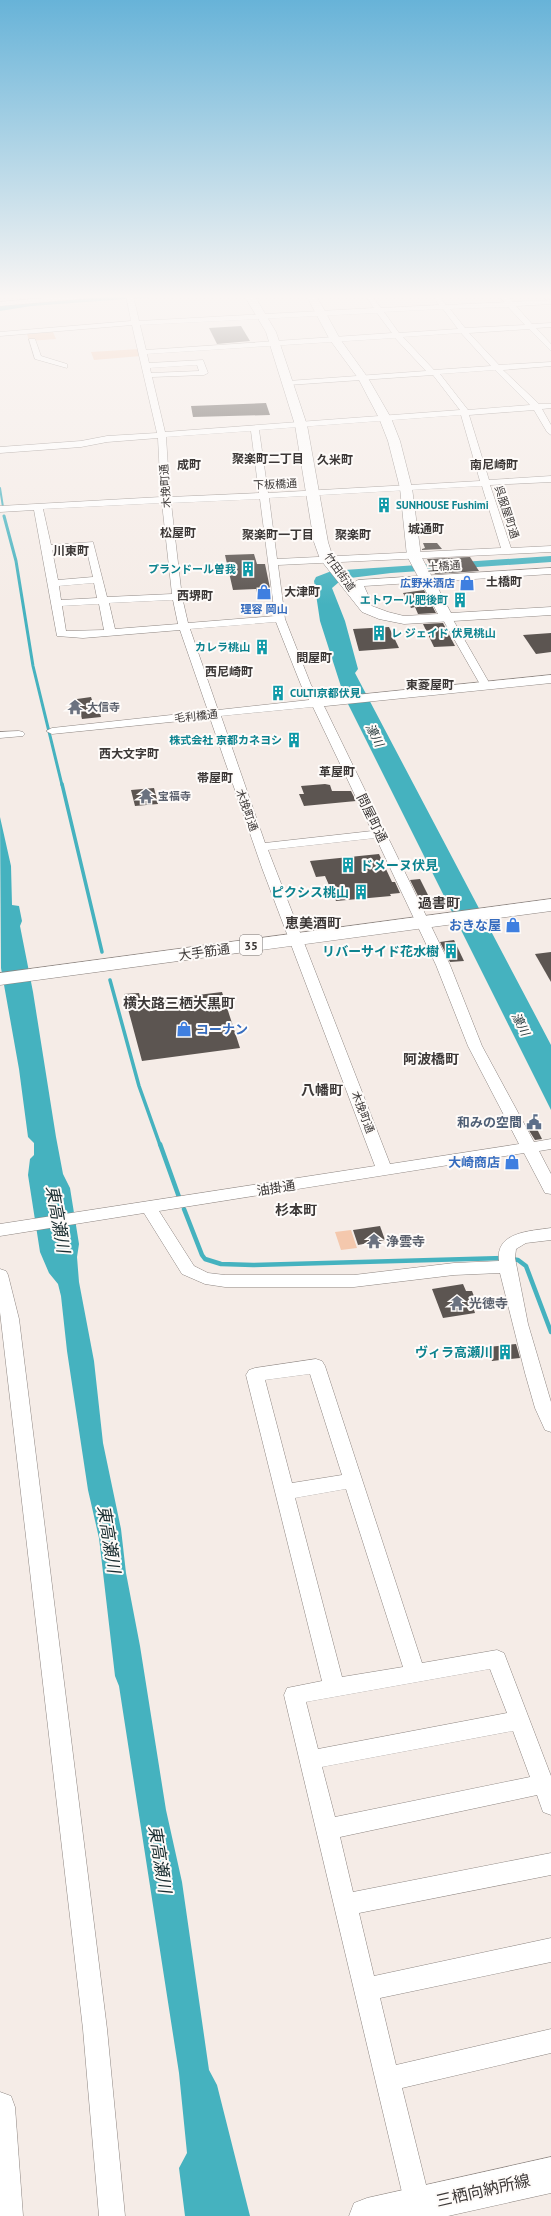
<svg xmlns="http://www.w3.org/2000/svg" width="551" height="2216" viewBox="0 0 551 2216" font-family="'PT Sans','Noto Sans JP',sans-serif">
<rect width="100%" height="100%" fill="#f5ece7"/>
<g fill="#f4c8ad">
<path d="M53,332L56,339L29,341L27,334Z"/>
<path d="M139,349L141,356L94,360L91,352Z"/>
<path d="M351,1230L357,1248L341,1250L335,1232Z"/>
</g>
<g fill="#45b2bf">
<path d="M130,295H182L31,306L0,311V306L17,304Z"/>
<path d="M551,556V562L391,573L350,578L339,582L332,588L345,621L358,669L355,673L551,1045V1110L344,696L320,621L314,581L316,577L329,572L344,570Z"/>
<path d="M0,817L11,866L12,905L19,906L22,921L20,926L33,992L56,1137L63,1174L70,1188L79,1244L77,1257L79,1282L94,1361L103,1443L121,1529L126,1573L140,1646L166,1810L182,1882L209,2070L217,2085L250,2216H185L179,2168L187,2153L179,2073L119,1686L115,1676L99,1538L88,1490L67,1351L61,1296L58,1284L49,1273L40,1252L28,1175L30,1159L34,1155V1143L28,1137L19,1069L1,968Z"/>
</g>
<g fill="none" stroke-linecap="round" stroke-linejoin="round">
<path stroke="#45b2bf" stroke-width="2" d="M0,488L3,507"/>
<path stroke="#45b2bf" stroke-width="3" d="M4,516L16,561L33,666L62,785"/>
<g stroke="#45b2bf" stroke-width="3.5">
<path d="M62,784L102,952"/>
<path d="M110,980L139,1086L160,1145"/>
</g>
<g stroke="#45b2bf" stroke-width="4.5">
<path d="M160,1144L179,1197"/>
<path d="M184,1209L202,1255L205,1259L221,1264L253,1265L504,1258"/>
<path d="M511,1259L518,1260L526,1266L551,1332"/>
</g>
</g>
<g fill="#5c5551">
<path d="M241,326L250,341L217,344L209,328Z"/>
<path d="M266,403L270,415L193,417L191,406Z"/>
<path d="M423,543H437L442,549L422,550V549L425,548Z"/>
<path d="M254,554L257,564H265L271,593H257L256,589L233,590L225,555Z"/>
<path d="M470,557L479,571L435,574L427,559Z"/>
<path d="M424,590L436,613L418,614L415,607L411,608L403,593Z"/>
<path d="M443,623L455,646L434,647L423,624Z"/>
<path d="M389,627L399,648L359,651L353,629Z"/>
<path d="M551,633V652L536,654L523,635Z"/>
<path d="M91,697L94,706L98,705L101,717L82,719L77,699Z"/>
<path d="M325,784L330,785L332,791H351L356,801L304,806L299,794H304L301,786Z"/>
<path d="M154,788L158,804L135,806L131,790Z"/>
<path d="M379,854L392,882H395L400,893L390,894L391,896L336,901L325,876L316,877L310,861Z"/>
<path d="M420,879L430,899L420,900L410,880Z"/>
<path d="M454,940L464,961L450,962L440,942Z"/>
<path d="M551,952V982L535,954Z"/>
<path d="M222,992L240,1048L142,1061L124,994L139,993L141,1002Z"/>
<path d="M536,1127L542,1139L535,1140L528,1129Z"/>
<path d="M380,1226L385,1240L358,1245L353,1230Z"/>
<path d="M463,1284L466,1291H472L475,1299L478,1306L473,1307L475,1313L443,1318L432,1289Z"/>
<path d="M516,1344L520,1358L492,1361L488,1347Z"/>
</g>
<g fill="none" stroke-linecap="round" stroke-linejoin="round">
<g stroke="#8e8682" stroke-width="1">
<g id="minor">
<path d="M80,295H105L101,297L0,306V302Z"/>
<path d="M126,295H133L139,321L374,308L365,295H371L381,308L439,305L432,295H438L446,305L551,300V304L516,306L532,324L551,323V327L536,328L551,344V351L529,329L469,333L499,365L551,362V366L503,370L539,404H551V408L542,409L551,425V435L547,432L534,410L469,415L489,480L551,476V482L490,485L511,548L551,546V552L278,565L285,619L311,685L325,708L450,965L482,1046L534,1142L551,1139V1149L539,1151L551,1174V1194L545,1193L524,1153L159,1211L194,1266L208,1273L225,1275H354L454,1263L499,1261C495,1232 530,1231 551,1228V1240L526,1243L516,1249L515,1258L528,1324L551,1402V1432L545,1430L535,1408L525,1373L500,1273L454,1275L354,1287H225L205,1284L182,1274L144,1213L0,1236V1224L375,1166L262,868L210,718L52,734L46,731L52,728L208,711L180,630L83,638L57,636L34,510L0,512V506L161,497L158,438L107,442L81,447L0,453V447L81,441L107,436L157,433L132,325L0,336V332L131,321ZM508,307L525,325L465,328L450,309ZM443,309L458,329L399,333L384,312ZM377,313L392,333L146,350L140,325ZM461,333L491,366L434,370L403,337ZM395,338L426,371L288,381L284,383L288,385L433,375L460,410L165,432L152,377L204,375L208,373L203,360L149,363L147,354ZM197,365L199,371L151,373L150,368ZM495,370L530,405L468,410L440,374ZM461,415L480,481L268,493L259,430ZM251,431L259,493L170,497L166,437ZM482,486L501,548L277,559L269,498ZM260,499L275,616L188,623L182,597L171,503ZM162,503L172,594L107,597L93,542L51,545L43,509ZM86,547L93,577L58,580L52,550ZM94,583L97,598L61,600L59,586ZM173,600L178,624L115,629L109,603ZM99,604L104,630L66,631L62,606ZM276,622L301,685L309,700L218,710L190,629ZM313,707L372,831L265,843L221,716ZM376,838L436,965L468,1046L519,1144L390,1164L268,850Z"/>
<path d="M29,339H35L41,356L67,364V368L35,359Z"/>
<path d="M551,568V574L364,586L368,595L358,601L353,598L358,594L353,583L358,580Z"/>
<path d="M447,615L452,618L491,686L490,688L486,689L481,686L442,618Z"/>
<path d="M19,731L23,732L25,734L23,736L0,738V732Z"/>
<path d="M0,1269L6,1271L8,1275L19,1319L107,2029L125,2216H99L83,2029L0,1312Z"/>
<path d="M316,1359L322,1361L325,1366L422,1663L497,1650L504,1653L551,1776V1815L543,1812L537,1795L340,1837L353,1892L551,1853V1875L359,1913L374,1976L551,1938V1962L380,1998L396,2065L551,2029V2053L402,2088L431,2205L427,2214L423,2216L409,2214L405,2205L284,1695L287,1688L322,1681L246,1375L249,1370L255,1368ZM310,1374L342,1475L292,1483L265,1380ZM346,1489L403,1667L342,1677L295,1498ZM490,1669L507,1713L318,1749L306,1702ZM513,1731L530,1777L335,1817L322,1767Z"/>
</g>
</g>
<g stroke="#8e8682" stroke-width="1">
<g id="tertiary">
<path d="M499,295H507L515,305L508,307Z"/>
<path d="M551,675V683L316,707L309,703L316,699Z"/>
<path d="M0,2092L11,2096L15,2107L23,2216H0Z"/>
</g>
</g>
<g stroke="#8e8682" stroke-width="1">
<g id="secondary">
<path d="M244,295H254L276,332L307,425L328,542L333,558L372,606L388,612L404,616L438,614L407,556L400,488L388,441L379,418L358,378L330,340L306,295H316L340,339L368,378L391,418L400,441L412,488L421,556L451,613L551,607V615L404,624L379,619L362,612L320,559L314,542L295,425L266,332Z"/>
<path d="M551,2157V2193L448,2216H349L354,2203L367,2198Z"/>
</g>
</g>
<g stroke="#8e8682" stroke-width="1">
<path id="primary" d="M551,899V911L0,985V973Z"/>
</g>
<use href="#minor" fill="#fff" fill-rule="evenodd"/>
<use href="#tertiary" fill="#fff" fill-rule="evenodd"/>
<use href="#secondary" fill="#fff" fill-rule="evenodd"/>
<use href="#primary" fill="#fff" fill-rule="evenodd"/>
</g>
<linearGradient id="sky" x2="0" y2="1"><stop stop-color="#67b3d8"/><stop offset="0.49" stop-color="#faf6f4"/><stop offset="1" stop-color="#faf6f4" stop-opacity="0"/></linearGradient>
<rect width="551" height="605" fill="url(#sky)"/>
<defs>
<g id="building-bare" transform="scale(1.2)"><path d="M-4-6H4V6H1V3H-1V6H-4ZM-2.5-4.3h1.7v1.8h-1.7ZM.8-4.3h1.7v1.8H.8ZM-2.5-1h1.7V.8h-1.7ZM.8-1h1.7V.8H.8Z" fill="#0f9aa8" stroke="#fefbf9" stroke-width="2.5" paint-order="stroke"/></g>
<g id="shop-bare" transform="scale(1.2)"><path d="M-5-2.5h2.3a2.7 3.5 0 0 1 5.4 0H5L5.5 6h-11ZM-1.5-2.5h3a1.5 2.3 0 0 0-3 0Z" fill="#3f7fe0" stroke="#fefbf9" stroke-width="2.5" paint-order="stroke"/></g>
<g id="temple-bare" transform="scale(1.2)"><path d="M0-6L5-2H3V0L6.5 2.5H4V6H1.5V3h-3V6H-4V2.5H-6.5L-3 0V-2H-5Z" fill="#6b7280" stroke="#fefbf9" stroke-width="2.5" paint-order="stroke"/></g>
<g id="civic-bare" transform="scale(1.2)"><path d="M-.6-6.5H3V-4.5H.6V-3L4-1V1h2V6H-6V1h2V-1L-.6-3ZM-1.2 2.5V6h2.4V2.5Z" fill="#5c6f8a" stroke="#fefbf9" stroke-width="2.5" paint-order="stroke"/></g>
</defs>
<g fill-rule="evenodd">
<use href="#building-bare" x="384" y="505"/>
<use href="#building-bare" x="248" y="569"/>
<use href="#shop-bare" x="467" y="583"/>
<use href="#shop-bare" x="264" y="592"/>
<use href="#building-bare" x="460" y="600"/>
<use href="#building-bare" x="379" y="633"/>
<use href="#building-bare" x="262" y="647"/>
<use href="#building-bare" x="278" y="693"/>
<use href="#temple-bare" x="75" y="707"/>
<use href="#building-bare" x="294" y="740"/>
<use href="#temple-bare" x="146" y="796"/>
<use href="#building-bare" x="348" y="865"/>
<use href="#building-bare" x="361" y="892"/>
<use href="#shop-bare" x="513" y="925"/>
<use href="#building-bare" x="451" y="951"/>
<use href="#shop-bare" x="184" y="1029"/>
<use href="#civic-bare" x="534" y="1122"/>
<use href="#shop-bare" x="512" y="1162"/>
<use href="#temple-bare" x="374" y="1241"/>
<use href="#temple-bare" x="457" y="1303"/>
<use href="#building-bare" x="505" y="1352"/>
</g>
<g text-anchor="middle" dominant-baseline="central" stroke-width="4" stroke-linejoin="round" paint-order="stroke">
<g font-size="11" fill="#3c3837" stroke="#fefbf9">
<text transform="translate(275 484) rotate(-2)">下板橋通</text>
<text transform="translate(165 486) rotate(-94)">木挽町通</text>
<text transform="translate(507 512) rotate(72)">呉服屋町通</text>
<text transform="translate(444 566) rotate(-4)">土橋通</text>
<text transform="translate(340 572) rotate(54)">竹田街道</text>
<text transform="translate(196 716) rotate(-6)">毛利橋通</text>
<text transform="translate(247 810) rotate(70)">木挽町通</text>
<text transform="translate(363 1112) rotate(69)">木挽町通</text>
</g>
<g font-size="11" font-weight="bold" fill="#0d838f" stroke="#fefbf9" text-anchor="end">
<text x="396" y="505" text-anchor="start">SUNHOUSE Fushimi</text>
<text x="236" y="569">プランドール曽我</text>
<text x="448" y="600">エトワール肥後町</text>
<text x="391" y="633" text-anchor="start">レ ジェイド 伏見桃山</text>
<text x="250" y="647">カレラ桃山</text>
<text x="290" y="693" text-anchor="start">CULTI京都伏見</text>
<text x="282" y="740">株式会社 京都カネヨシ</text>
</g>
<g font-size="11" font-weight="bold" fill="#366cbe" stroke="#fefbf9" text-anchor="end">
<text x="455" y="583">広野米酒店</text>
<text x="264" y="609" text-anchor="middle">理容 岡山</text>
</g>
<g font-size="11" font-weight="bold" fill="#5b616d" stroke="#fefbf9" text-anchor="start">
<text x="87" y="707">大信寺</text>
<text x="158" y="796">宝福寺</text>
</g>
<g font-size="12" font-weight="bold" fill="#3c3837" stroke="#fefbf9">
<text x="268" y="458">聚楽町二丁目</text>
<text x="335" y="459">久米町</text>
<text x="189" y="464">成町</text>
<text x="494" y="464">南尼崎町</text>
<text x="426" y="528">城通町</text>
<text x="178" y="532">松屋町</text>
<text x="278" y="534">聚楽町一丁目</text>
<text x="353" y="534">聚楽町</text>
<text x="71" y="550">川東町</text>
<text x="504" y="581">土橋町</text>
<text x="302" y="591">大津町</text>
<text x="195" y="595">西堺町</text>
<text x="314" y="657">問屋町</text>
<text x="229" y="671">西尼崎町</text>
<text x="430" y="684">東菱屋町</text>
<text x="129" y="753">西大文字町</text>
<text x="337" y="771">革屋町</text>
<text x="215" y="777">帯屋町</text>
</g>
<g font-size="12" font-style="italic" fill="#1a2d30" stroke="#fefbf9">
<text transform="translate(375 735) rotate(63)">濠川</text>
<text transform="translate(521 1024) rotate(63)">濠川</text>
</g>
<rect fill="#fefbf9" stroke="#767271" stroke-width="1" x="240" y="935" width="22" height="20" rx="3"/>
<g font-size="12" font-weight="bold" fill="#3c3837">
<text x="251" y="945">35</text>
</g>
<g font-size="13" fill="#3c3837" stroke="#fefbf9">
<text transform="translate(372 818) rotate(64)">問屋町通</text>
<text transform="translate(204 952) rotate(-8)">大手筋通</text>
<text transform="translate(276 1188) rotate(-9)">油掛通</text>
</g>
<g font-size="13" font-weight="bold" fill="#0d838f" stroke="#fefbf9" text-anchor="end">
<text x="360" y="865" text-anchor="start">ドメーヌ伏見</text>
<text x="349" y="892">ピクシス桃山</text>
<text x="439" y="951">リバーサイド花水樹</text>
<text x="493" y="1352">ヴィラ高瀬川</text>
</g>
<g font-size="13" font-weight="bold" fill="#366cbe" stroke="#fefbf9" text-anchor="end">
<text x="501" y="925">おきな屋</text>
<text x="196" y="1029" text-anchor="start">コーナン</text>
<text x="500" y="1162">大崎商店</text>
</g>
<g font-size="13" font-weight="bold" fill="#4e5e75" stroke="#fefbf9" text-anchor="end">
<text x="522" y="1122">和みの空間</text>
</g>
<g font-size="13" font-weight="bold" fill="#5b616d" stroke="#fefbf9" text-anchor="start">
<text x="386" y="1241">浄雲寺</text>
<text x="469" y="1303">光徳寺</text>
</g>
<g font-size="14" font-weight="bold" fill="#3c3837" stroke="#fefbf9">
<text x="439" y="903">過書町</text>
<text x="313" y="923">恵美酒町</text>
<text x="179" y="1003">横大路三栖大黒町</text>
<text x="431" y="1059">阿波橋町</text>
<text x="322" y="1090">八幡町</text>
<text x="296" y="1210">杉本町</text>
</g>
<g font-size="16" fill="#3c3837" stroke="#fefbf9">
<text transform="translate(483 2190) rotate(-13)">三栖向納所線</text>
</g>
<g font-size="17" font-style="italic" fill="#1a2d30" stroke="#fefbf9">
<text transform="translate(58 1219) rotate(80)">東高瀬川</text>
<text transform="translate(109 1539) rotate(81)">東高瀬川</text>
<text transform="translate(160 1859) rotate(81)">東高瀬川</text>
</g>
</g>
</svg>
